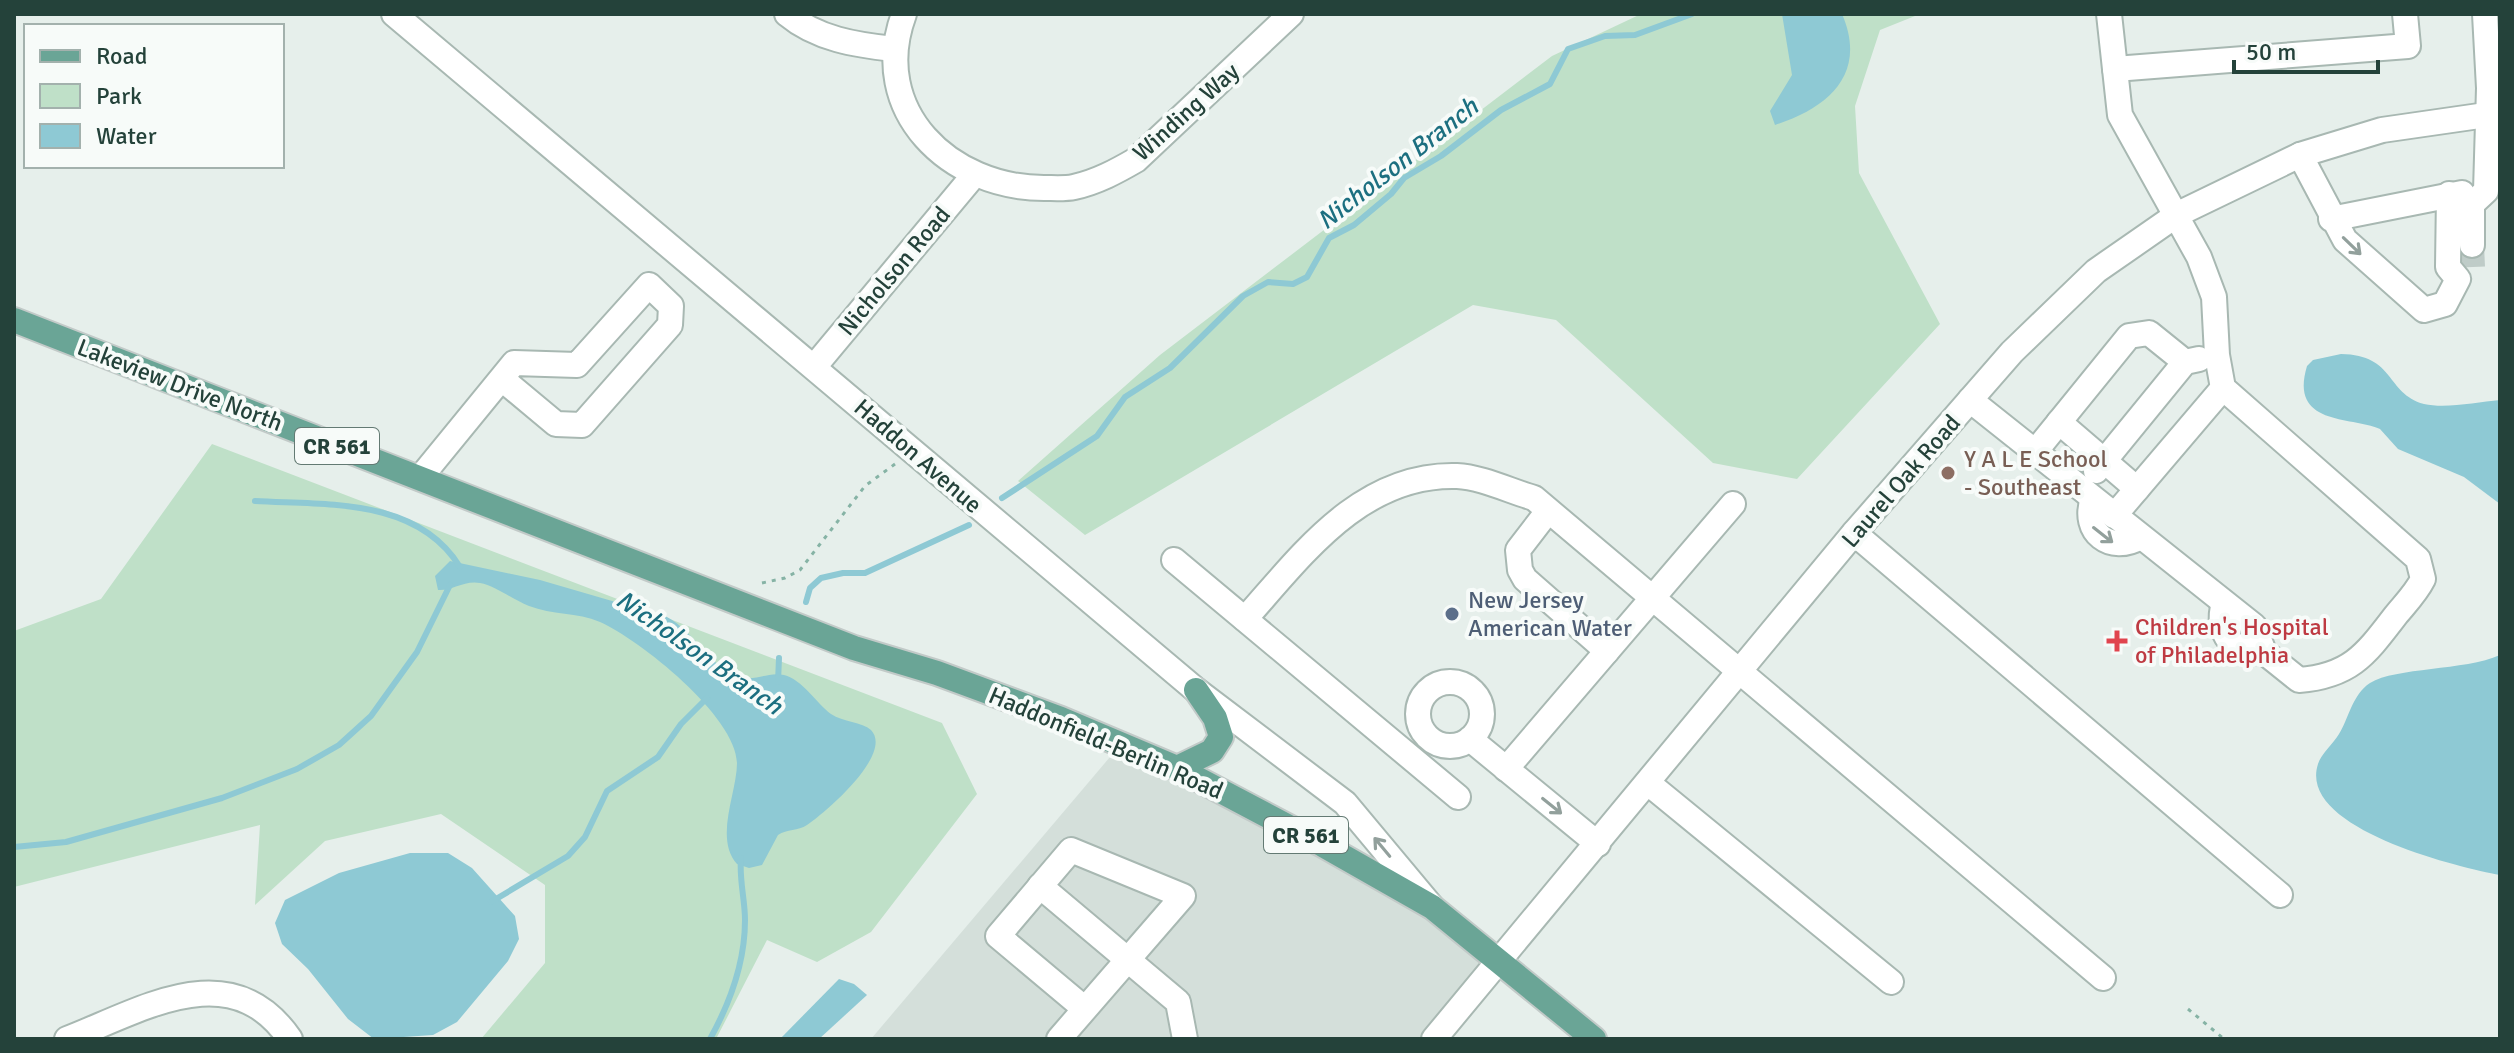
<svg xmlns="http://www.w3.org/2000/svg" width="2514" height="1053" viewBox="0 0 2514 1053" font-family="Signika,sans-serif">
<rect width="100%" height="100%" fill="#e6efeb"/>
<path fill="#d4dfda" d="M1121,744L1323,845L1500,962L1434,1039H871Z"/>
<g fill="#bfe0c8">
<path d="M1641,14H1920L1880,30L1855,106L1859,173L1940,324L1797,479L1713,463L1556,320L1473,305L1085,535L1018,481L1160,355L1552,56Z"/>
<path d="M212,444L942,723L977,794L871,932L817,962L767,940L716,1039H481L545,963V885L441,814L325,841L255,905L260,825L14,887V631L101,599Z"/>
</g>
<g fill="#8ec9d4">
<path d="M1782,14H1842C1868,74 1828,108 1775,125L1770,111L1792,75Z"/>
<path d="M2341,354C2396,355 2385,393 2424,404C2446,409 2477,402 2500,400V504L2464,477L2398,449L2380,429C2350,416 2289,426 2307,366L2313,360Z"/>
<path d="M450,561L540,580L667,617C695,632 706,663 737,676C755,683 767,671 784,675C802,679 817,704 831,714C843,722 862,722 871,730C894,754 825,813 807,825C798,831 787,829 778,835L762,865L749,868L737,864C714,838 737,793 737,763C736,716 640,640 600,622C577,612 552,615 529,606C513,600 496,586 480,583C464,580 452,591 438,590L435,576Z"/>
<path d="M2500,655V875C2457,867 2297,828 2318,764C2321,754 2333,744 2339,734C2349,718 2352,695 2370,683C2396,667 2464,671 2500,655Z"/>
<path d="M410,853H448L472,868L515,916L519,939L508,961L457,1022L433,1035L374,1039L348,1019L308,969L282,944L275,923L285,900L339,873Z"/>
<path d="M839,979L854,984L867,995L819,1039H780Z"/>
</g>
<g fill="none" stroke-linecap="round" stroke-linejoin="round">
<g stroke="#8ec9d4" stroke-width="6">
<path d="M1002,498L1097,436L1125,397L1170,368L1243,296L1268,282L1293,284L1307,277L1329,238L1354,225L1391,194L1404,178L1441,156L1501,110L1550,84L1568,49L1605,36L1635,35L1692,14"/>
<path d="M255,501C325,505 417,497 460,567"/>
<path d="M806,602L810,588L821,578L843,573H865L969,525"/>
<path d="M778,682L779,658"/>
<path d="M14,847L66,842L222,798L297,769L339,745L371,716L417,652L450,585"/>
<path d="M491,902L568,856L585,837L607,791L658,757L681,724L707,698"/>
<path d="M710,1039C730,1003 745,962 745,920C745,899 739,880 741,858"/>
</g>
<path stroke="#bfccc8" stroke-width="24" stroke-dasharray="24 12" stroke-linecap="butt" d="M2472,245L2473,267"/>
<g stroke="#a8b8b2" stroke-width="28">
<g id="minor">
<path d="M394,14L1196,690L1345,803L1431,906"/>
<path d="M787,14C817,39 856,45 894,49"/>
<path d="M904,14C868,111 950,188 1044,188C1053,188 1065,189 1074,187C1097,182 1117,171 1136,160L1291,14"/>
<path d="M2115,69L2408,46L2405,14"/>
<path d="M2300,155L2345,240L2424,310L2445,304L2458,279L2448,267L2449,194"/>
<path d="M2331,219L2462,193"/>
<path d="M2472,245V204L2486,191L2489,88L2485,14"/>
<path d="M814,367L974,175"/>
<path d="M1970,400L2254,626L2264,652L2299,680C2351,676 2366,654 2396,615C2405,604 2416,593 2423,579L2418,559L2223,388L2217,355L2214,297L2199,257L2120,115L2109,14"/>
<path d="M2059,422L2137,489"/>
<path d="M2034,453L2129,336L2149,333L2185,362"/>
<path d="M2096,471L2185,362L2199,359"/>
<path d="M420,478L514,363L577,365L649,285L671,306L670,325L582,425L556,424L502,379"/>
<path d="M2093,499C2081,532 2111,555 2140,537"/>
<path d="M1548,511L1518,550L1520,570L1525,579L1607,651"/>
<path d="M2114,516L2223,388"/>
<path d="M1854,533L2280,895"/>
<path d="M1174,560L1458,797"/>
<path d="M2224,603C2215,633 2233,655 2264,652"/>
<path d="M1245,619C1302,555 1361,473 1457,476C1481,477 1510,491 1534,498L2103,978"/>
<circle cx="1450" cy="714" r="32"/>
<path d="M1470,739L1598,844"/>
<path d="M1506,769L1733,504"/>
<path d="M1648,783L1891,982"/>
<path d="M1040,886L1178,1002L1185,1039"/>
<path d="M67,1039C142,1010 231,953 290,1039"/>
<path d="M1059,1039L1183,896L1071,850L998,936L1085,1009"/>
<path d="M1434,1039L1854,533L2012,352L2096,271L2178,214L2300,155L2382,130L2500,113"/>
</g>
</g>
<g stroke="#c2cac8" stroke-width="28">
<g id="major">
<path d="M14,320L854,648L937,673L1061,719L1177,768L1323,845L1432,907L1594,1039"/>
<path d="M1177,768L1212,751L1221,737L1215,718L1196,690"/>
</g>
</g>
<g stroke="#86b3a5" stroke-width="3" stroke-dasharray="4 6" stroke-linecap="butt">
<path d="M762,583L785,578L800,570L865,486L895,464"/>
<path d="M2188,1009L2224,1039"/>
</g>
<use href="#minor" stroke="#fff" stroke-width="24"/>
<use href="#major" stroke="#6aa596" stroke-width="24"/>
</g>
<defs><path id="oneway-shaft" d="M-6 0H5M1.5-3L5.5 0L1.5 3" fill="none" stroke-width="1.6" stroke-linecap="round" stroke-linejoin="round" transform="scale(2)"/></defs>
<g stroke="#92a09c">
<use href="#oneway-shaft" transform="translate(2352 246) rotate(44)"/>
<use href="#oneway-shaft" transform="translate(2103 535) rotate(38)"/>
<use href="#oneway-shaft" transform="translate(1552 806) rotate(39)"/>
<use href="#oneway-shaft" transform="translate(1382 847) rotate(-130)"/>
</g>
<circle fill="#8d6e63" stroke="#f7fbf9" stroke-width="3" cx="1948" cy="473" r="8"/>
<circle fill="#5c6f8a" stroke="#f7fbf9" stroke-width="3" cx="1452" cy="614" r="8"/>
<path fill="#e0444e" stroke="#f7fbf9" stroke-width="3" d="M2113 629h8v8h8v8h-8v8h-8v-8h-8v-8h8z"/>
<g text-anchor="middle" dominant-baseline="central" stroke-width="8" stroke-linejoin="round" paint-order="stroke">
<g fill="#f7fbf9" stroke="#637a73" stroke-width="2">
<rect x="295" y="428" width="84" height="36" rx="6"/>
<rect x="1264" y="817" width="84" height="36" rx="6"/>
</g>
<g font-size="22" font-weight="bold" fill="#24423a">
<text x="337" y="446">CR 561</text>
<text x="1306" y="835">CR 561</text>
</g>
<g font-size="24" fill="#24423a" stroke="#f7fbf9">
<text transform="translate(1186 112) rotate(-42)">Winding Way</text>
<text transform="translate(894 271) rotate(-50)">Nicholson Road</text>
<text transform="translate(180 385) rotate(21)">Lakeview Drive North</text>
<text transform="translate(918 456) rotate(41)">Haddon Avenue</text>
<text transform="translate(1901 481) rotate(-49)">Laurel Oak Road</text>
<text transform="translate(1106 743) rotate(23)">Haddonfield-Berlin Road</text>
</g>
<g font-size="24" fill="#785e54" stroke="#f7fbf9" text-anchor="start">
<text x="1964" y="459">Y A L E School<tspan x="1964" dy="28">- Southeast</tspan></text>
</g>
<g font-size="24" fill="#4e5e75" stroke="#f7fbf9" text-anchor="start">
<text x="1468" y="600">New Jersey<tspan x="1468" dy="28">American Water</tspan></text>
</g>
<g font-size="24" fill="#be3a42" stroke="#f7fbf9" text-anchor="start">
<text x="2135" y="627">Children's Hospital<tspan x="2135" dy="28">of Philadelphia</tspan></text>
</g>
<g font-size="26" font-style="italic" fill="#1c6f80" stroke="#f7fbf9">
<text transform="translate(1398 164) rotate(-38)">Nicholson Branch</text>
<text transform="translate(699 653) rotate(35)">Nicholson Branch</text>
</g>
</g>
<rect width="2514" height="1053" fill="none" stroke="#24423a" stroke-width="32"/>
<rect x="24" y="24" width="260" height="144" fill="#f7fbf9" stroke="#a3b1ad" stroke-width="2"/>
<rect x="40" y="50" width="40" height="12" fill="#6aa596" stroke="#a3b1ad" stroke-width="2"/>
<text x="96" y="64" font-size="24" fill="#24423a">Road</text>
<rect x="40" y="84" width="40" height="24" fill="#bfe0c8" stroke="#a3b1ad" stroke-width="2"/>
<text x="96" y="104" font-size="24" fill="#24423a">Park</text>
<rect x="40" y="124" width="40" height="24" fill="#8ec9d4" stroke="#a3b1ad" stroke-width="2"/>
<text x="96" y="144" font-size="24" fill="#24423a">Water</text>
<path d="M2234 60v12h144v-12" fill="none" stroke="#24423a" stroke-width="4"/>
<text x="2246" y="60" font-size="24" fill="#24423a" stroke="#f7fbf9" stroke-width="6" paint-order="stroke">50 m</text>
</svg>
